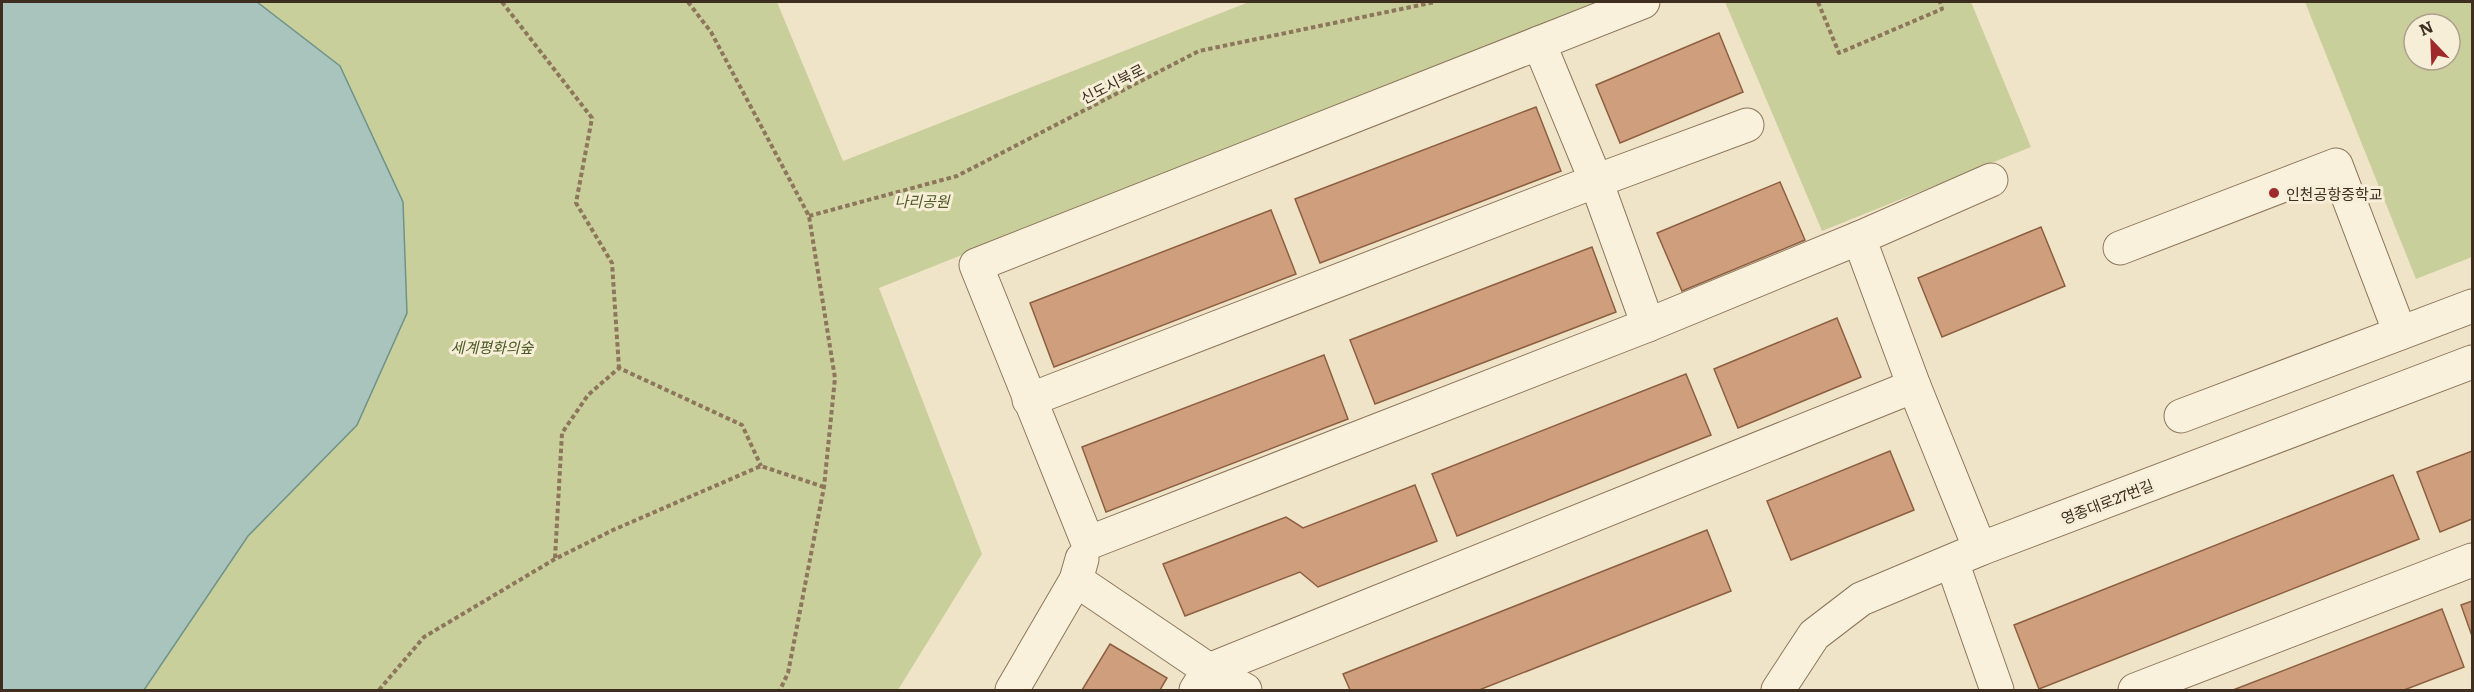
<svg xmlns="http://www.w3.org/2000/svg" width="2474" height="692" viewBox="0 0 2474 692" font-family="Literata,'Noto Sans KR',serif">
<rect width="100%" height="100%" fill="#f0e4c8"/>
<g fill="#c9cf9b" fill-rule="evenodd">
<path d="M2,2H777L843,161L1249,2H1596L879,288L982,554L898,690H2Z"/>
<path d="M1725,2H1971L2031,147L1822,231Z"/>
<path d="M2305,2H2472V257L2416,279ZM2414,24H2450V60H2414Z"/>
</g>
<path fill="#a9c4bc" stroke="#6f938a" stroke-width="1.5" d="M2,2H257L340,66L403,202L407,313L357,425L248,536L144,690H2Z"/>
<g fill="#cf9f7d" stroke="#8d5f41" stroke-width="1.5">
<path d="M1719,33L1743,92L1620,143L1596,85Z"/>
<path d="M1536,107L1561,171L1320,263L1295,199Z"/>
<path d="M1780,182L1805,240L1682,291L1657,233Z"/>
<path d="M1271,210L1296,274L1054,367L1030,303Z"/>
<path d="M2041,227L2065,286L1942,337L1918,278Z"/>
<path d="M1592,247L1616,312L1375,404L1350,340Z"/>
<path d="M1837,318L1861,377L1738,428L1714,369Z"/>
<path d="M1324,355L1348,419L1106,512L1082,447Z"/>
<path d="M1686,374L1711,435L1457,536L1432,474Z"/>
<path d="M1890,451L1914,510L1791,560L1767,501Z"/>
<path d="M2472,451V519L2440,532L2417,472Z"/>
<path d="M2393,475L2419,539L2039,689L2014,625Z"/>
<path d="M1415,485L1437,541L1318,587L1300,572L1185,616L1163,564L1286,517L1303,528Z"/>
<path d="M1707,530L1731,591L1479,690H1350L1343,674Z"/>
<path d="M2472,601V636L2461,605Z"/>
<path d="M2442,609L2464,667L2404,690H2233Z"/>
<path d="M1110,644L1167,678L1160,690H1082Z"/>
</g>
<g fill="none" stroke-linecap="round" stroke-linejoin="round">
<g stroke="#8d765c" stroke-width="35">
<g id="minor">
<path d="M1643,2L976,265L1088,543L1648,325L1859,238"/>
<path d="M1539,43L1596,181L1648,325"/>
<path d="M2120,248L2336,165L2400,333"/>
<path d="M1029,400L1596,181L1747,125"/>
<path d="M2181,416L2472,306"/>
<path d="M1980,549L1914,386L1859,238L1991,180"/>
<path d="M1952,562L1997,690"/>
<path d="M1076,580L1209,670L1245,690"/>
<path d="M1012,690L1076,580L1082,559"/>
<path d="M1196,690L1209,670L1914,386"/>
<path d="M1778,690L1814,635L1861,599L1980,549L2472,362"/>
<path d="M2135,690L2472,560"/>
</g>
</g>
<g stroke="#8d765c" stroke-width="4" stroke-dasharray="4.5 3" stroke-linecap="butt">
<path d="M502,2L592,118L576,203L612,263L619,368"/>
<path d="M688,2L711,32L809,216L835,378L824,487L788,673L780,690"/>
<path d="M1818,2L1839,53L1942,9L1940,2"/>
<path d="M809,216L957,176L1199,51L1435,2"/>
<path d="M555,558L562,433L588,395L619,368L742,425L761,466"/>
<path d="M379,690L424,637L555,559L613,530L761,466L824,487"/>
</g>
<use href="#minor" stroke="#faf1dc" stroke-width="33"/>
</g>
<circle fill="#9e2a2b" stroke="#f7eed8" stroke-width="2" cx="2274" cy="193" r="6"/>
<g text-anchor="middle" dominant-baseline="central" stroke-width="6" stroke-linejoin="round" paint-order="stroke">
<g font-size="15" fill="#3d2e20" stroke="#f7eed8">
<text transform="translate(1112 83) rotate(-27)">신도시북로</text>
<text transform="translate(2107 501) rotate(-21)">영종대로27번길</text>
</g>
<g font-size="15" fill="#3d2e20" stroke="#f7eed8" text-anchor="start">
<text x="2286" y="193">인천공항중학교</text>
</g>
<g font-size="15" font-style="italic" fill="#4d5a26" stroke="#f7eed8">
<text x="922" y="200">나리공원</text>
<text x="492" y="346">세계평화의숲</text>
</g>
</g>
<rect width="2474" height="692" fill="none" stroke="#3d2e20" stroke-width="6"/>
<g transform="translate(2432 42) rotate(337)"><circle r="28" fill="#f7eed8" stroke="#ada18e" stroke-width="1.5"/>
<path d="M0-4.5L10 22L0 15L-10 22Z" fill="#9e2a2b"/>
<text y="-9" font-size="16" font-weight="bold" text-anchor="middle" fill="#3d2e20">N</text>
</g>
</svg>
